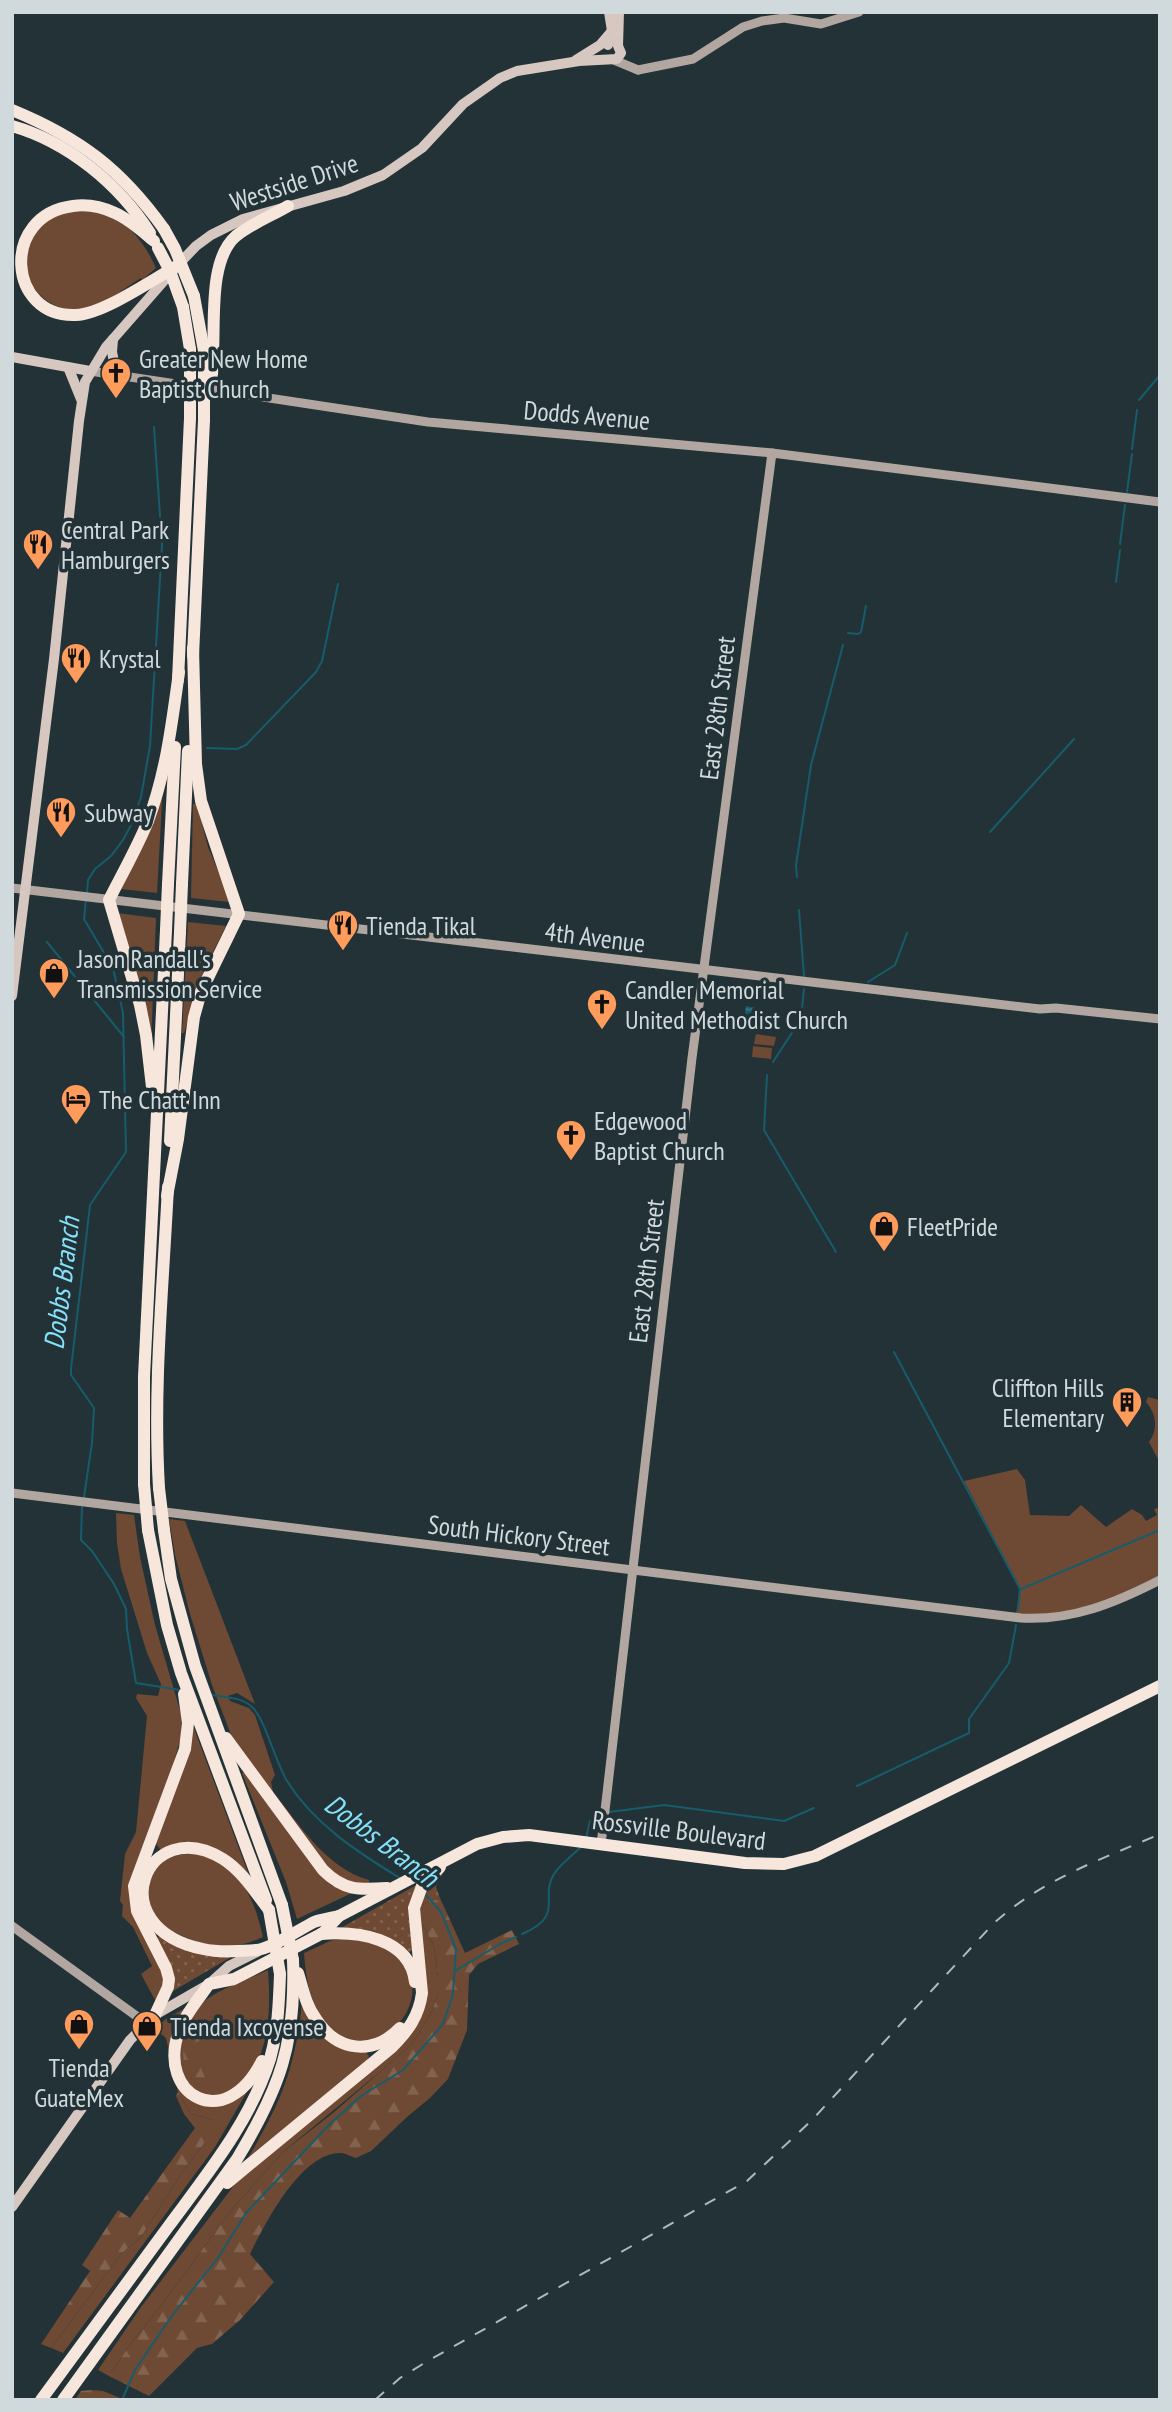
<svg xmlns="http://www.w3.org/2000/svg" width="1172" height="2412" viewBox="0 0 1172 2412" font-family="'PT Sans Narrow',sans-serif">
<defs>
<pattern id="forest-firs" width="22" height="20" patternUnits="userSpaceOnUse" patternTransform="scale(1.75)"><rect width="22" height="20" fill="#6e4933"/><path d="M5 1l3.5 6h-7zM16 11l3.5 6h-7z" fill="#826350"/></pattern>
<pattern id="park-dots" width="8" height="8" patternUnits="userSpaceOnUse" patternTransform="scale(1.75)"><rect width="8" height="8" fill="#6e4933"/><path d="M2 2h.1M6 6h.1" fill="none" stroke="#826350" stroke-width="1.8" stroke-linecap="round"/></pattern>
<pattern id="water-waves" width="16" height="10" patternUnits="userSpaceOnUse" patternTransform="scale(1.75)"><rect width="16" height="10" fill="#175c6c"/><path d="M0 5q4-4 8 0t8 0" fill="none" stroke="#387381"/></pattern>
</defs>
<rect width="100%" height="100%" fill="#223237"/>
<g fill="#6e4933">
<path d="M73,210C80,210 89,209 96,211C125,216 145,243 156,268L142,280L141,278C122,289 105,306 84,309C43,316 9,270 33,235C36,231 39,224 43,222C51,216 64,213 73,210Z"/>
<path d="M163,785L157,893L121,889Z"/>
<path d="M193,804H197L208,847L228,894L229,902L191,898Z"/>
<path d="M117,913L156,918L151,1046Z"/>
<path d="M188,922L226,926L205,968L184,1033H182Z"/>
<path d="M756,1034L776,1037L774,1046L754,1044Z"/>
<path d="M753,1046L772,1048L771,1059L752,1057Z"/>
<path d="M1148,1397L1160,1400V1463L1149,1442C1158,1430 1157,1414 1146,1402Z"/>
<path d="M1017,1469L1025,1480L1030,1515L1069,1516L1081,1505L1106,1527L1132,1509L1142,1515L1146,1521L1157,1515L1154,1509L1158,1508L1160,1512V1577C1126,1594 1088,1613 1050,1615C1039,1616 1027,1614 1016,1614L1020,1588L964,1481Z"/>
<path d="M116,1513L134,1515L140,1557L155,1625L182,1717L181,1737L173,1765L130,1883L164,1981L159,1996L155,2000L141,1974L152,1966L133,1927L122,1916L123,1905L120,1901L125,1854L136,1832L147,1716L136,1698L137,1694L158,1696L161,1684L147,1653L121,1569L117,1543Z"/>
<path d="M169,1519L185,1521L255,1704L237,1693L228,1696L230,1701L249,1708L255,1715L275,1775L271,1782L273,1792C300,1825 326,1868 369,1880V1887L337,1879L234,1743L212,1685L190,1614L175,1555Z"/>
<path d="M192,1723L250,1878L219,1853L162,1852L154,1841Z"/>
<path d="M246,1771L331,1885L352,1893L297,1919L286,1882L242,1773Z"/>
<path d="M198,1853C240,1865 254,1897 263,1937C236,1950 213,1949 185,1937C179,1934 171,1932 166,1928C146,1913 140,1877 162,1862C172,1854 186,1854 198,1853Z"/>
<path d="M419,1918L434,1946L438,1977V1994L432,2011L423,2027L411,2045L386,2067L283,2152L233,2208L154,2315L131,2343L109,2376L98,2370L141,2307L235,2184L416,2024Z"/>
<path d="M347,1937C358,1940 386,1944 393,1951C465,2014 314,2118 304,1953L330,1941Z"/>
<path d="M268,1970C271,2010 271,2068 230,2091C221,2096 210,2099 200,2093C169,2075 179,2024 201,2004C219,1988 247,1980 268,1970Z"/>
<path d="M302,2003L310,2017L364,2050L369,2056L368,2061L248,2158C281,2102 295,2069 302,2003Z"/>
<path d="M191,2005L185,2013L176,2074L204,2105L248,2090L215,2147L63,2353L51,2348L121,2254L141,2237L183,2171L203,2145L213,2120L191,2114L178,2092L166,2038L155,2029L167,2018Z"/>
</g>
<g fill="url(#forest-firs)">
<path d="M440,1898L465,1953L512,1930L519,1944L478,1964L469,1975L467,2030L448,2079L430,2098L407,2117L371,2151L356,2158C352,2157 345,2153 341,2153C301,2152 265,2224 250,2254L274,2282L240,2320L212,2344L197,2348L149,2396L109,2376L131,2343L154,2315L233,2208L283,2152L333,2113L411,2045L423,2027L432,2011L438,1994V1977L434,1946L419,1918V1906Z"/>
<path d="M220,2000L225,2004L223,2010L204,2022L201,2039L196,2043L199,2050L198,2062L209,2086L207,2092L202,2093C181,2076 177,2043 193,2021C200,2012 211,2006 220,2000Z"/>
<path d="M178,2092L191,2114L213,2120V2127L203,2145L183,2171L141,2237L121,2254L51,2348L41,2344L90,2271L82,2265L118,2210L130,2218L195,2128L184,2114L176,2096Z"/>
<path d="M91,2390L103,2391L125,2400H75L81,2391Z"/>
</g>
<g fill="url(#park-dots)">
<path d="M444,1871L436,1887L440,1898L419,1906L423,1891Z"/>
<path d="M425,1880L417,1890L415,1950L406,1953L339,1929Z"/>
<path d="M162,1934L238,1953L168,1994L157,1938Z"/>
</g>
<path fill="url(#water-waves)" d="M746,1006L756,1008L754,1028L740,1027L741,1020H744Z"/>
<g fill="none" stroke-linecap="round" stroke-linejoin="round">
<g stroke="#175c6c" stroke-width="2">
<path d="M1139,400L1160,375"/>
<path d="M1132,449L1137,410"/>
<path d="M1127,492L1132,454"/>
<path d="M1120,544L1125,505"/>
<path d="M1116,582L1120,550"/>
<path d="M848,633L858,634L861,632L866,606"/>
<path d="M207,748L237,749L246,745L316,672L322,661L338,584"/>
<path d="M990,832L1074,739"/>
<path d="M797,877L796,865L811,765L843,645"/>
<path d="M87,893L88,880L95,869L111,856L123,840L131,825L141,797L150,746L162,545L154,427"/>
<path d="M799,910L804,976"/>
<path d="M47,942L124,1037"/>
<path d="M868,982L895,965L907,933"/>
<path d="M773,1062L801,1019L804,989"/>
<path d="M767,1075L764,1130L836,1252"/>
<path d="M894,1352L1020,1589L1018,1610"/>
<path d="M84,1497L92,1443L94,1408L71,1375V1369L90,1205L126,1152L123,1013L113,968L84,919L86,899"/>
<path d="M82,1506L81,1540L92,1551L114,1584L126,1609L127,1629L136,1683L180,1690"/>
<path d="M1021,1589L1160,1530"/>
<path d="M213,1695C227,1698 243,1697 253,1708C265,1720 276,1763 287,1781C314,1824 357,1852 400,1878"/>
<path d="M857,1786L969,1733V1719L1009,1663L1016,1625"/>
<path d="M609,1812L664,1805L784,1821L814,1808"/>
<path d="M586,1838L590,1821L601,1816"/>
<path d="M522,1934C566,1915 539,1898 554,1874C560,1864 573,1855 582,1846"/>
<path d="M455,1971L500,1944L516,1937"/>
<path d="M122,2400L135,2370L171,2317L218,2258L246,2213L329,2125L361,2096L403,2070L443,2024L453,1994L456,1949L441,1912L425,1894"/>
</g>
<g stroke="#b2a7a0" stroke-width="9">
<path d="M614,60L638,70"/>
<path d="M638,70L693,59L743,27L762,21L784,18L821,24L859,12"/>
<path d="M90,371L428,422L772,453L1160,502"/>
<path d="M12,888L1040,1009L1056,1008L1160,1019"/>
<path d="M12,1493L1021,1618C1072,1621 1115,1603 1160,1580"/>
<path d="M601,1845L692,1058L772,453"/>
<path d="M12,1926L146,2023"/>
</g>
<g stroke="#d6c8c0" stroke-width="10">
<path d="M608,45L612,31L609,12"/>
<path d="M576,60L600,45L612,31"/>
<path d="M113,339L112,352L117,376"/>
<path d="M12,357L90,371"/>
<path d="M68,367L81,399"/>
<path d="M12,996L54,659L79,421L85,382L106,347L177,266L196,246L211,235L243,219L344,191L383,175L422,148L463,104L500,78L517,71L579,61L617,59L621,53L618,46L619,12"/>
<path d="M12,2207L130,2040L155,2015L209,1984L229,1966L257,1952"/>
</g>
<g stroke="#f7e6dc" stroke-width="12">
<path d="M12,110C80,138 121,169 164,229"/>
<path d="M12,126C68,142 119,184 150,233"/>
<path d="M154,241C142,231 129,219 115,213C102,207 87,204 73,206C0,215 7,318 76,315C103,314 152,280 177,266"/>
<path d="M194,296L204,351"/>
<path d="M183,307L190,349"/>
<path d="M213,352C215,319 209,259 236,236C251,224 271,216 288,206"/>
<path d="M193,656L204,420"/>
<path d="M178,680L190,418"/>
<path d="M168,884L175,747"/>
<path d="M182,884L188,751"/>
<path d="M152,1087L146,1035L140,1005L109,900C122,874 137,848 148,821C166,773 172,723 179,672"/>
<path d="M170,1141L180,932"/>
<path d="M167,1196L178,1139L194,1017L201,992L239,914L201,801L196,764L193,648"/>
<path d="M144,1484V1377L166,930"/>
<path d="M159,1488C153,1388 163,1287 168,1187"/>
<path d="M148,1530L167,1625L181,1673L266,1900"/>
<path d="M164,1530L171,1579L195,1666L282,1905"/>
<path d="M226,1738L323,1870C344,1891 359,1890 387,1888"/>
<path d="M269,1910C255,1892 242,1871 223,1859C147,1812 98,1927 203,1949C220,1953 240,1951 256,1950C269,1950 300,1929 314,1922C322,1919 331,1918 339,1916L477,1844L503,1837L529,1835L745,1863L784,1864L815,1856L1160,1686"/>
<path d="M321,1934C356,1931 410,1937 415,1982"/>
<path d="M298,1973C303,1989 306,2006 316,2019C337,2052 373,2056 400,2028"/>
<path d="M155,2015L168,1987L169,1979L166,1968L137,1911L134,1886L185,1749L188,1723L184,1694"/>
<path d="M262,2061C225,2135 156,2095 179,2031C185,2014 199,1999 209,1984L234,1979L323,1933L339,1916"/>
<path d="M227,2183L392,2047C408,2031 419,2016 422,1993L414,1908L422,1886L440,1867"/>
<path d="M41,2400C83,2342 126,2285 168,2227C207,2174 250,2122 270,2059C278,2031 279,2002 280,1974"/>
<path d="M63,2400L237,2159C280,2088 296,2044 293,1960"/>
</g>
<path stroke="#aebabd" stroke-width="2" stroke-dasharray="12 12" stroke-linecap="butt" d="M375,2400L400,2378L426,2362L747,2181L812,2120L994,1923C1043,1879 1100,1860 1160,1834"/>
<g stroke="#f7e6dc" stroke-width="12">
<path d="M164,229L175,249L194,296"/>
<path d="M158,248L170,271L183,307"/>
<path d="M190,349V418"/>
<path d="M204,351V420"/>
<path d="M212,374L213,352"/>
<path d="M166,930L168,884"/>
<path d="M180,932L182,884"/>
<path d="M144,1484L148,1530"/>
<path d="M159,1488L164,1530"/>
<path d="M282,1905L293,1960"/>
<path d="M269,1910L280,1974"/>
</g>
</g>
<defs>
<g id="church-pin" transform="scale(1.575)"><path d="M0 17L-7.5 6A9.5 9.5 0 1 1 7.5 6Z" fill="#ff9b5b" stroke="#223237"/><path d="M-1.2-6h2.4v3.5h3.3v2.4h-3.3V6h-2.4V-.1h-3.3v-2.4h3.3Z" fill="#111"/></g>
<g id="restaurant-pin" transform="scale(1.575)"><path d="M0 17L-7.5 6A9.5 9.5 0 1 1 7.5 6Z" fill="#ff9b5b" stroke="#223237"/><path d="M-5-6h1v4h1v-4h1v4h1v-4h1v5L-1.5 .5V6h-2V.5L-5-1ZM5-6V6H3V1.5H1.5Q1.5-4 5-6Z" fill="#111"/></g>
<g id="shop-pin" transform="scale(1.575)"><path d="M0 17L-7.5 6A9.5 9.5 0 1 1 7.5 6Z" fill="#ff9b5b" stroke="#223237"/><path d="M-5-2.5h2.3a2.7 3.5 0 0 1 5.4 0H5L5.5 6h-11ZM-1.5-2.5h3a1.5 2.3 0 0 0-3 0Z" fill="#111"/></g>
<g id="hotel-pin" transform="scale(1.575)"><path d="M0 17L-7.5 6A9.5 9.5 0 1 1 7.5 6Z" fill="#ff9b5b" stroke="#223237"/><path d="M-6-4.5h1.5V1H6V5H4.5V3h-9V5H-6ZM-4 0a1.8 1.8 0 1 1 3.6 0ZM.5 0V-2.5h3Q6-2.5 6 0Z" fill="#111"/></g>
<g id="building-pin" transform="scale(1.575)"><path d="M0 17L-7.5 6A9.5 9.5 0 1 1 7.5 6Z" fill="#ff9b5b" stroke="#223237"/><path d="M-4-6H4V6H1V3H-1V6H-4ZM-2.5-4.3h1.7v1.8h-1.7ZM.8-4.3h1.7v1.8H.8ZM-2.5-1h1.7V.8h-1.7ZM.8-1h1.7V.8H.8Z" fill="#111"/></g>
</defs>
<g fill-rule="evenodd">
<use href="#church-pin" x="116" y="373"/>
<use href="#restaurant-pin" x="38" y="544"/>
<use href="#restaurant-pin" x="76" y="658"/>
<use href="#restaurant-pin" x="61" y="812"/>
<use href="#restaurant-pin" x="343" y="925"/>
<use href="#shop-pin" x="54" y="973"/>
<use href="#church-pin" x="602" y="1004"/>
<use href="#hotel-pin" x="76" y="1099"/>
<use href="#church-pin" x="571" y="1135"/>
<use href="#shop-pin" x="884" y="1226"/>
<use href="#building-pin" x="1127" y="1402"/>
<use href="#shop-pin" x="79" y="2024"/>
<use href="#shop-pin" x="147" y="2026"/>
</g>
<g text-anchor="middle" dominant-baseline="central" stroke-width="7" stroke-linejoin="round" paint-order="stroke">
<g font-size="26" fill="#d0dadd" stroke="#223237">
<text transform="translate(294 182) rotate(-18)">Westside Drive</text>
<text transform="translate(587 415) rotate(5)">Dodds Avenue</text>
<text transform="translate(717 708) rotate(-83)">East 28th Street</text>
<text transform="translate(595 937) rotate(7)">4th Avenue</text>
<text transform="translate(646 1271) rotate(-83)">East 28th Street</text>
<text transform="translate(519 1535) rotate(7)">South Hickory Street</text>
<text transform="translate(679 1830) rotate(7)">Rossville Boulevard</text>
</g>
<g font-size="26" fill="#d0dadd" stroke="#223237" text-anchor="start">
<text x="139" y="358">Greater New Home<tspan x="139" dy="30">Baptist Church</tspan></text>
<text x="61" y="529">Central Park<tspan x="61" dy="30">Hamburgers</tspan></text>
<text x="99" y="658">Krystal</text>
<text x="84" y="812">Subway</text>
<text x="366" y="925">Tienda Tikal</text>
<text x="77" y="958">Jason Randall's<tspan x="77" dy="30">Transmission Service</tspan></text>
<text x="625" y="989">Candler Memorial<tspan x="625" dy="30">United Methodist Church</tspan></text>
<text x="99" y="1099">The Chatt Inn</text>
<text x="594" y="1120">Edgewood<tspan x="594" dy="30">Baptist Church</tspan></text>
<text x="907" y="1226">FleetPride</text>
<text x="1104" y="1387" text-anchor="end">Cliffton Hills<tspan x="1104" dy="30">Elementary</tspan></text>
<text x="170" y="2026">Tienda Ixcoyense</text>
<text x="79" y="2067" text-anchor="middle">Tienda<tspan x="79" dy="30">GuateMex</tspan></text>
</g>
<g font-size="28" font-style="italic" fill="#85e1fa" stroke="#223237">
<text transform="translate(61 1283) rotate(-83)">Dobbs Branch</text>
<text transform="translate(382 1840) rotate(37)">Dobbs Branch</text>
</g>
</g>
<rect width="1172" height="2412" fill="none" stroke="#d0dadd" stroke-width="28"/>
</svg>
